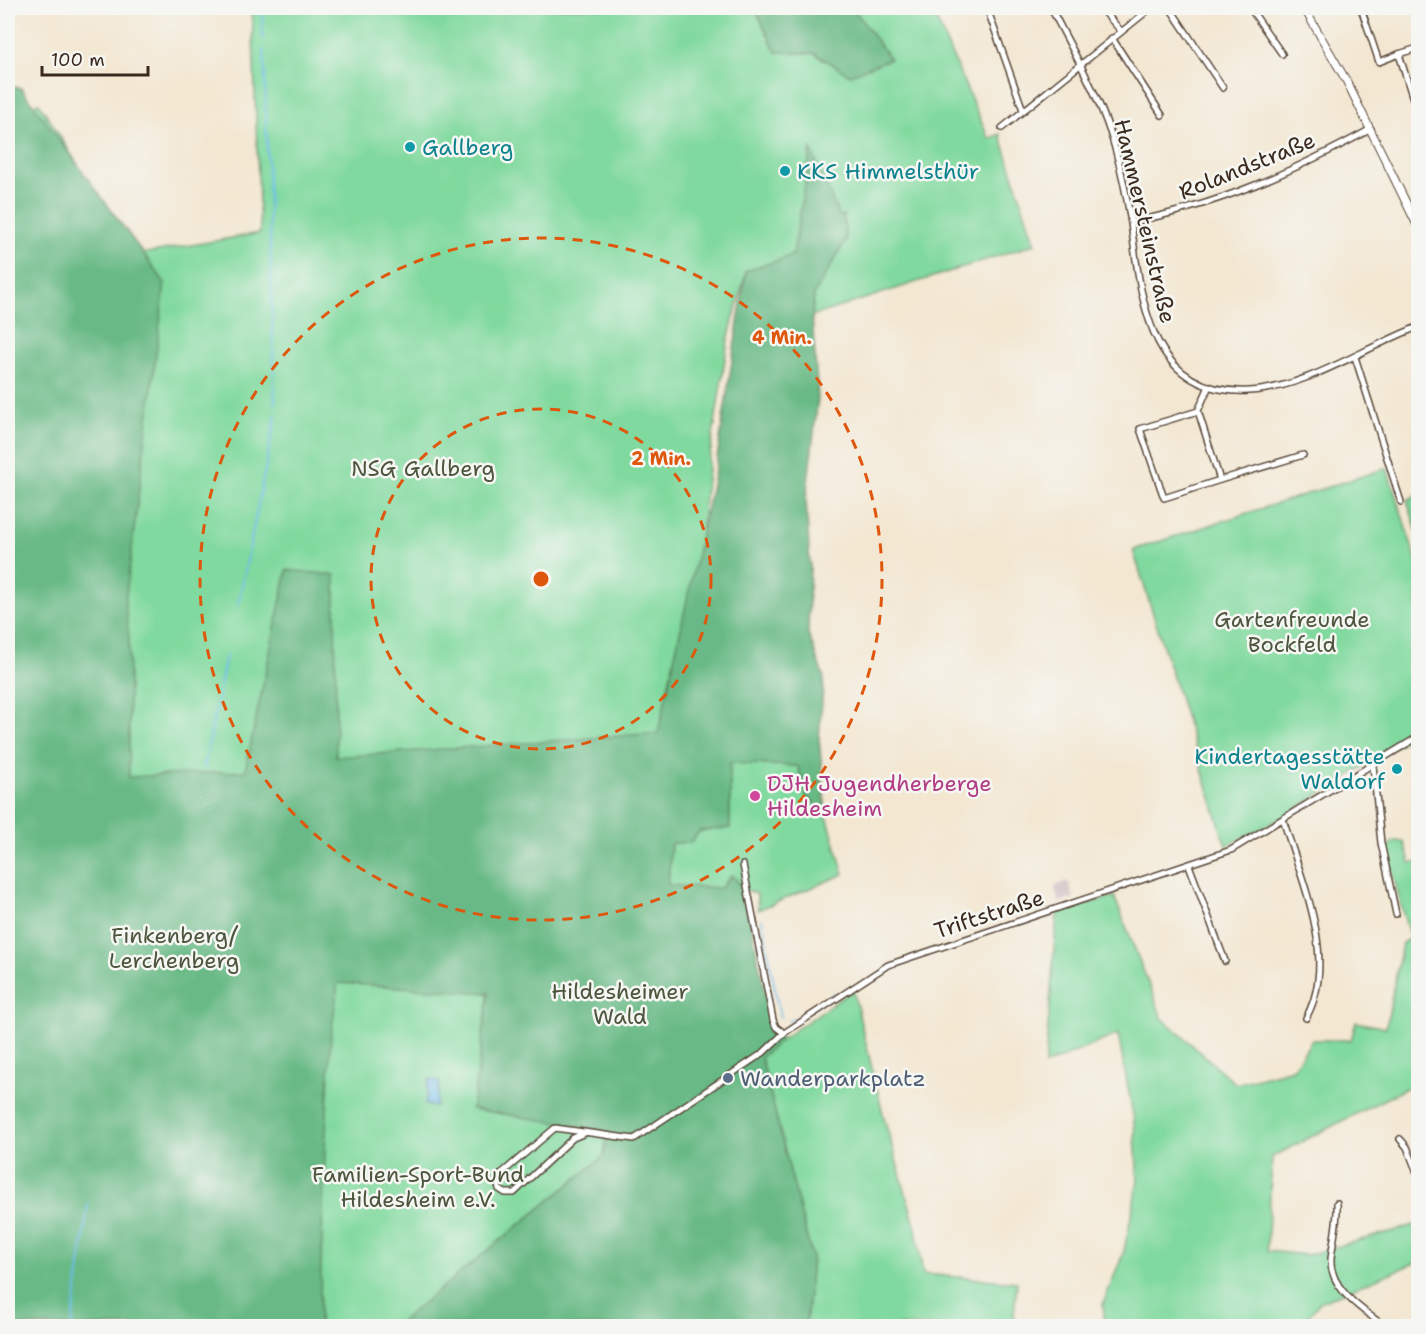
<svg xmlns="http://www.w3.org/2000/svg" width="1426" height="1334" viewBox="0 0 1426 1334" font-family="'Shantell Sans',sans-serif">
<rect width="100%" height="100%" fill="#f6f6f2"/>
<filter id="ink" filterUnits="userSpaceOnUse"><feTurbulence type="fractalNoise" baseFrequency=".0167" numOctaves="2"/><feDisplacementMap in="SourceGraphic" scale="12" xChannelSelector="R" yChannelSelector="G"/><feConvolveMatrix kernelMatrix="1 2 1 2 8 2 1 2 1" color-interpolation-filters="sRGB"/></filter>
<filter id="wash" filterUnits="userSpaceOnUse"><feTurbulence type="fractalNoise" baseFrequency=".008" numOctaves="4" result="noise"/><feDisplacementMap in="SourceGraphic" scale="24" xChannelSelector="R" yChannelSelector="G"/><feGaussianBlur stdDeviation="1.35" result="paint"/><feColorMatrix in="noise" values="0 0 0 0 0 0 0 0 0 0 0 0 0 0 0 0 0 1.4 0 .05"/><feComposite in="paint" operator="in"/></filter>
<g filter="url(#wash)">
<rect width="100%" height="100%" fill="#f3e7d2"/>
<path fill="#d2bec2" d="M1068,881L1074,898L1059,902L1054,886Z"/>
<g fill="#80d99e" stroke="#5e825e" stroke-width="1.5">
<path d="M252,8H755L776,52L814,53L850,75L889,59L853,8H931L989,139L1000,134L1035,244L812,316L814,294L846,240L843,215L839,217L811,151L793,255L746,272L728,340L709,461L697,570L666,727L485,993H489L472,1109L607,1130L604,1156L395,1326H8V113L39,103L135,255L260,233Z"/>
<path d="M1387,468L1418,565V732L1282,818L1226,846L1133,550Z"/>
<path d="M1418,494V535L1407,500Z"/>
<path d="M730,763L798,766L806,796L826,813L844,874L758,910L757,894L744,889L732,875L721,888L668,886L671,843H690L700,831L730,827Z"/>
<path d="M1394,841L1404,842L1410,863L1418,862V930L1409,935L1386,849Z"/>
<path d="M1114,896L1162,1018L1236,1084L1293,1069L1312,1040H1351L1356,1022L1386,1028L1402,943L1418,934V1082L1272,1157L1267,1251L1307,1255L1418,1224V1262L1320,1302L1302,1324L1303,1326H1105L1103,1304L1124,1251L1138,1181L1134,1120L1118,1034L1045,1065L1057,913Z"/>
<path d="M853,990L885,1122L916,1228L923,1274L1017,1282L1013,1326H806L812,1257L761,1057L782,1039Z"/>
</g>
<g fill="#68b985" stroke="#527252" stroke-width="1.5">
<path d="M755,8H853L890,59L850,75L814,53L776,52Z"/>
<path d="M8,86L21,88L165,283L125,603L129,638V777L245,771L287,570L335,575L336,757L658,733L715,471L746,271L793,255L811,149L839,216L843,215L846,240L814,294L812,316L818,398L806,499L810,566L808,633L824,678L819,738L826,813L806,796L798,766L730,763V828L700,831L690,843H671L668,885L721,888L732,875L744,889L773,1033L782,1039L761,1057L812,1257L806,1326H395L604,1156L607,1131L472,1109L489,993L338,983L331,1036L325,1151L319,1326H8Z"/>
</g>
<path fill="#6ebee9" stroke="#547484" stroke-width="1.5" d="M429,1079L440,1081L436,1107L425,1105Z"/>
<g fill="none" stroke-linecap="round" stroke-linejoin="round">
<g stroke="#6ebee9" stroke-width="2">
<path d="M262,8L263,38"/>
<path d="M264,50L275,405"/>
<path d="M238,606L276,414"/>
<path d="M204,768L226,656"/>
<path d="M762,920L780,1017"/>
<path d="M789,1021L795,1020L834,993"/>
<path d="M72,1326L88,1205"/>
</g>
</g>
</g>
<g filter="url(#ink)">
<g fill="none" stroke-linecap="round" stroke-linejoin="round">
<g stroke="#574639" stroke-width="8">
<g id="minor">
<path d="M987,8L1023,110"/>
<path d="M1051,8C1074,54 1101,98 1115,148C1122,173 1127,198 1131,223C1141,298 1148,396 1249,391C1307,388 1365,347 1418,327"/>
<path d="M1101,8L1121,31"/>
<path d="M1170,8L1223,88"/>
<path d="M1250,8L1282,54"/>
<path d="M1361,8L1379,62L1399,54"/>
<path d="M1112,38L1162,115"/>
<path d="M1418,48L1399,54L1418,115"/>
<path d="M1002,128L1151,8"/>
<path d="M1131,222C1217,206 1294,171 1371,129"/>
<path d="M1355,357L1401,502"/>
<path d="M1198,411L1220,480L1164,498L1140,429L1198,411L1209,386"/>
<path d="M1220,480L1303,455"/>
<path d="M1373,765L1381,843L1396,914"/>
<path d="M1283,819C1301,880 1339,959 1306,1018"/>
<path d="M743,865L773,1020L776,1027L784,1033"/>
<path d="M1189,865L1225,961"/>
<path d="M585,1133L573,1138L514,1193H505L499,1189L497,1179L502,1173L555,1128L634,1139L763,1053L784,1033L888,965L1231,850L1418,737"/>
<path d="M1400,1139L1407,1147L1418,1175"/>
<path d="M1337,1203C1338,1223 1333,1240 1331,1259C1329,1289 1363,1310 1384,1326"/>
</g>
</g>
<g stroke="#574639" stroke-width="9">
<path id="tertiary" d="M1304,8L1347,82L1418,227"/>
</g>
<use href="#minor" stroke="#fff" stroke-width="5"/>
<use href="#tertiary" stroke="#fff" stroke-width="7"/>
</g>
</g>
<g fill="none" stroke="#df570d" stroke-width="3" stroke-dasharray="10 8">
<circle cx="541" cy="579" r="170"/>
<circle cx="541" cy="579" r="341"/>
</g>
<g fill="#0f9aa8" stroke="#f6f6f2" stroke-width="2">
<circle cx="410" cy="147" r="6"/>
<circle cx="785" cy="171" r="6"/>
<circle cx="1397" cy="769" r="6"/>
</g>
<circle fill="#d1479c" stroke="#f6f6f2" stroke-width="2" cx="755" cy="796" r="6"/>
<circle fill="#5c6f8a" stroke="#f6f6f2" stroke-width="2" cx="728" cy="1078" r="6"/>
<g text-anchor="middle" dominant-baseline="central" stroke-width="5" stroke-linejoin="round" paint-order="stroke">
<g font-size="22" fill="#0d838f" stroke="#f6f6f2" text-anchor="start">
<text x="422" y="147">Gallberg</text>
<text x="797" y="171">KKS Himmelsthür</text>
<text x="1385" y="756" text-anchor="end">Kindertagesstätte<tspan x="1385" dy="25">Waldorf</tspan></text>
</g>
<g font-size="22" fill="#3b2a1e" stroke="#f6f6f2">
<text transform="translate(1247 166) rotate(-22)">Rolandstraße</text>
<text transform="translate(1145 221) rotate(77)">Hammersteinstraße</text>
<text transform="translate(989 914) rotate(-18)">Triftstraße</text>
</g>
<g font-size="22" fill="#4c563e" stroke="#f6f6f2">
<text x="423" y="468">NSG Gallberg</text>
<text x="1292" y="619">Gartenfreunde<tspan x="1292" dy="25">Bockfeld</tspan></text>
<text x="174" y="935">Finkenberg/<tspan x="174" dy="25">Lerchenberg</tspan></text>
<text x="620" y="991">Hildesheimer<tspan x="620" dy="25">Wald</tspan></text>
<text x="418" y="1174">Familien-Sport-Bund<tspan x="418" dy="25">Hildesheim e.V.</tspan></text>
</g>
<g font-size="22" fill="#b23c85" stroke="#f6f6f2" text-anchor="start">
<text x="767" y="783">DJH Jugendherberge<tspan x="767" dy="25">Hildesheim</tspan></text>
</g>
<g font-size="22" fill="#4e5e75" stroke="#f6f6f2" text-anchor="start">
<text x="740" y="1078">Wanderparkplatz</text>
</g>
</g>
<circle cx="541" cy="579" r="9" fill="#df570d" stroke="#f6f6f2" stroke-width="3"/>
<g font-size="18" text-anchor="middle" font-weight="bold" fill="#df570d" stroke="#f6f6f2" stroke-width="5" stroke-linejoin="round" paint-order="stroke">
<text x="782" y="344">4 Min.</text>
<text x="661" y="465">2 Min.</text>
</g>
<rect width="1426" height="1334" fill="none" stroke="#f6f6f2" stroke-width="30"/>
<path d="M42 66v9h106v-9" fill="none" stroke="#3b2a1e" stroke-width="3"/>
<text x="51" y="66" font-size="18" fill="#3b2a1e" stroke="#f6f6f2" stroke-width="4.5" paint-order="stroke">100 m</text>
</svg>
